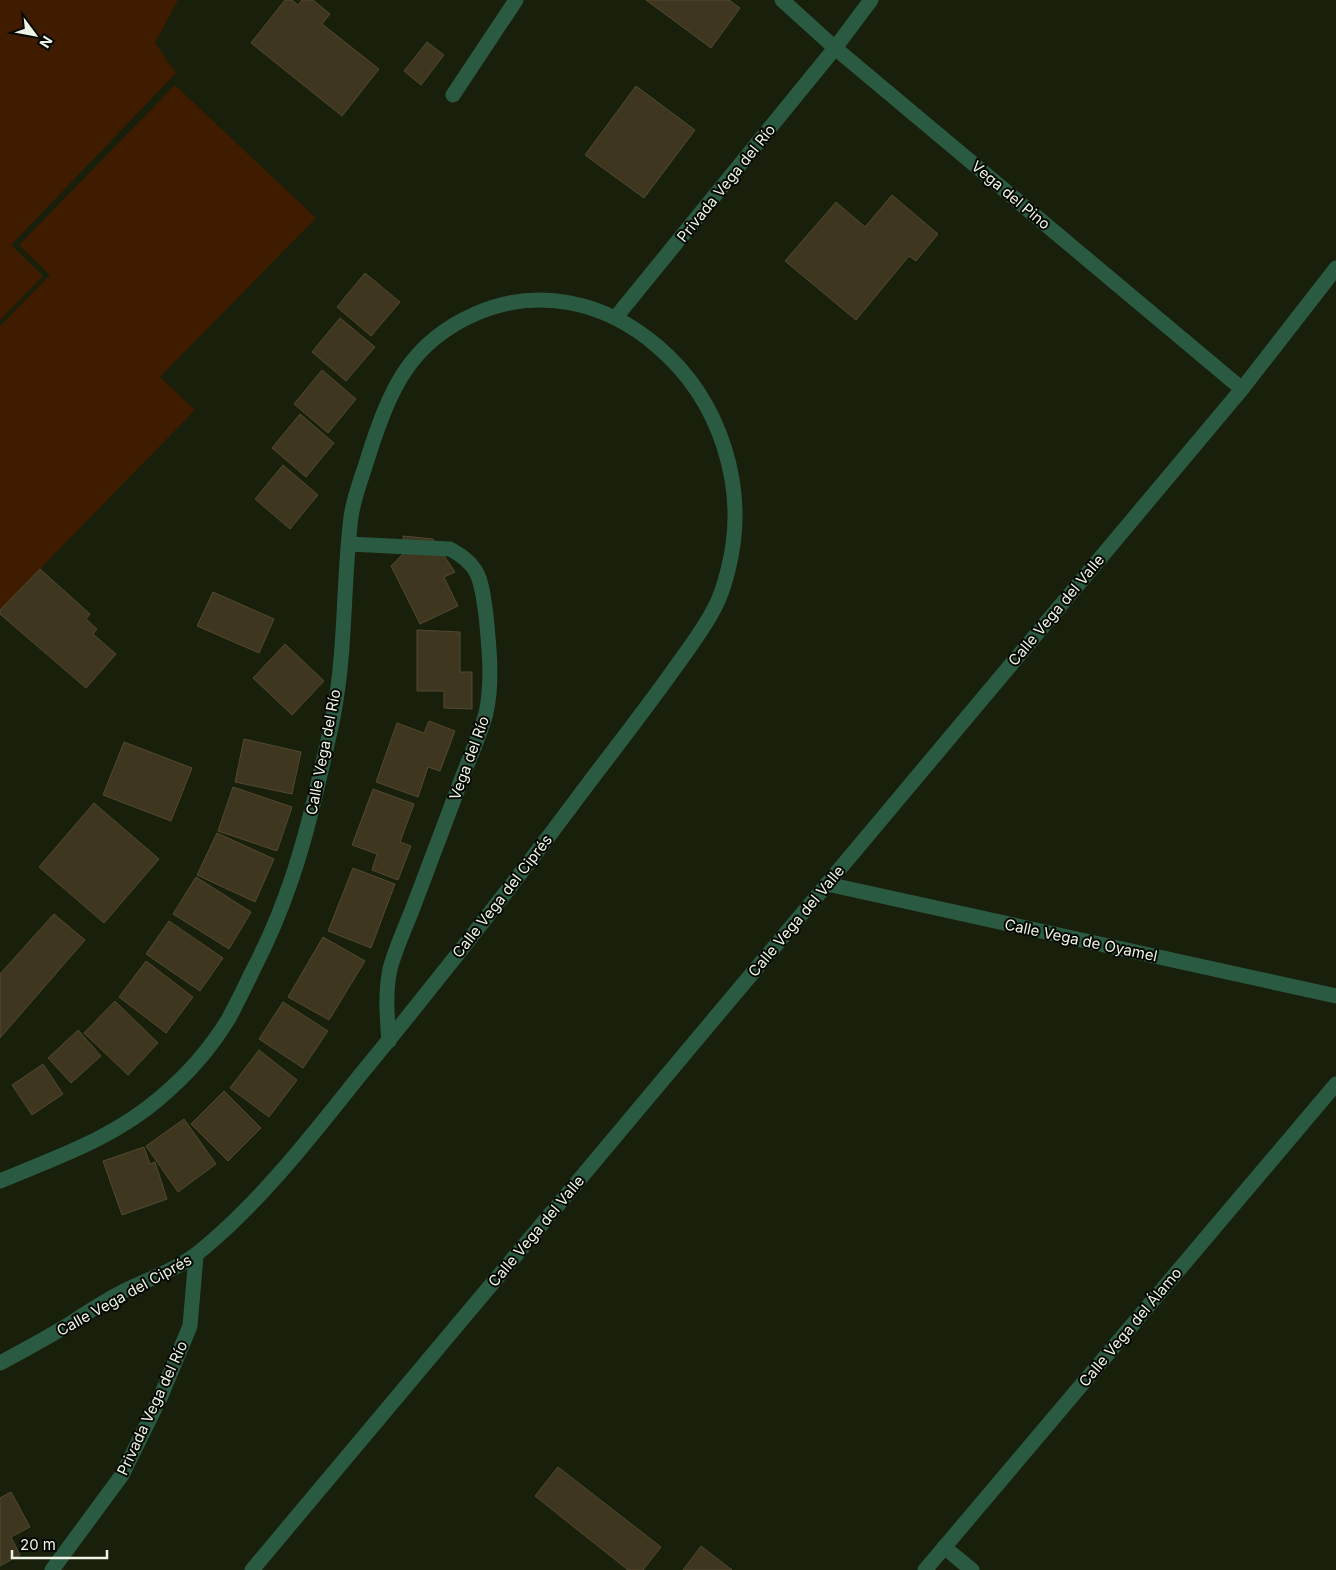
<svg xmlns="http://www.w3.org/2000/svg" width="1336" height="1570" viewBox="0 0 1336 1570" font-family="Inter,sans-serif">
<rect width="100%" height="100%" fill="#181f0a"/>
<g fill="#3f1b00">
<path d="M0,0H178L155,43L176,73L11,245L43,276L0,320Z"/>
<path d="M175,85L316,218L160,377L195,410L0,610V326L50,275L19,245Z"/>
</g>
<g fill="#3e361f" stroke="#524932">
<path d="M285,0H292L298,5L302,0H313L330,14L322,24L379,69L342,116L251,43Z"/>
<path d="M646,0H729L740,8L711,48Z"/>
<path d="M427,42L444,55L421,85L404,71Z"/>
<path d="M636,86L695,130L644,198L585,155Z"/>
<path d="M892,195L938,234L916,261L909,256L856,320L785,261L836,202L865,227Z"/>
<path d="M365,273L400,302L371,336L337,307Z"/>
<path d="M340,318L375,347L346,381L312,352Z"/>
<path d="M322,370L356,399L328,433L294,404Z"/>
<path d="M300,414L334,443L306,477L272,448Z"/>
<path d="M283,465L318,495L290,529L255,499Z"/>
<path d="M403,536L433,539L455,572L444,577L458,606L420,624L391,566L404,553Z"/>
<path d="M40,569L90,614L86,619L97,629L93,634L116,654L86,688L0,614V610Z"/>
<path d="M213,592L274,619L259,653L197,626Z"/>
<path d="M417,630L460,632V672H472V709L444,708V691H417Z"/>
<path d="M285,644L324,681L292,715L253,678Z"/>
<path d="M429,721L455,731L440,771L428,767L418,797L376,782L397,723L424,733Z"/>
<path d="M244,739L301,752L292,794L235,782Z"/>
<path d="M124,742L192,768L171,821L103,795Z"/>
<path d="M233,787L292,807L277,851L218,831Z"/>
<path d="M373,789L414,804L400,842L411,846L398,880L372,870L377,854L352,845Z"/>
<path d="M94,803L159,859L104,923L39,867Z"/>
<path d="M217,833L274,859L255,902L197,875Z"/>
<path d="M353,868L395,884L371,948L328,931Z"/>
<path d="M196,877L251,912L229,949L173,914Z"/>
<path d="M54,914L85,940L0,1038V974Z"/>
<path d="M169,921L223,958L200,991L146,954Z"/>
<path d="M323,937L365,961L329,1020L288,997Z"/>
<path d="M146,961L193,997L166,1033L119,997Z"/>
<path d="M115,1001L158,1043L128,1075L84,1033Z"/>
<path d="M283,1002L328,1031L303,1068L259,1039Z"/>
<path d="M78,1030L101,1056L71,1083L48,1058Z"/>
<path d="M259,1050L297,1080L269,1117L230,1088Z"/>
<path d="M43,1064L63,1094L32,1115L12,1085Z"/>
<path d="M224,1091L261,1128L228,1161L191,1124Z"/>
<path d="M184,1119L216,1164L178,1192L146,1146Z"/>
<path d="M144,1147L150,1164L155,1162L167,1199L122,1215L103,1161Z"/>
<path d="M558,1467L661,1547L643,1570H628L535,1496Z"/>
<path d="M11,1492L30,1527L11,1537L20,1555L0,1566V1498Z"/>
<path d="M701,1546L732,1570H683Z"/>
</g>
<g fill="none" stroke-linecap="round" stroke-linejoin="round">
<g stroke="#2b5a42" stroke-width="15">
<path d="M782,0L835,48L1242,389"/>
<path d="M453,95L516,0"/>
<path d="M616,317L835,48L871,0"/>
<path d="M349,544L450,549C482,566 481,582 486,615C489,647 493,681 486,713C481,732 472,752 465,770C448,815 431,860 414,905C406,926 396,947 390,969C385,993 387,1017 389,1041"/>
<path d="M827,884L1336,996"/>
<path d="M0,1181C57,1157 114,1138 161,1097C187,1075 211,1048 229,1018C237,1003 245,987 252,972C286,907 304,846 320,775C325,754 330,733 334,712C346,648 343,581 351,517C354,495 363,475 369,454C390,390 409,343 475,314C538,286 606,302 657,346C721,400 749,489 728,570C725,582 721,596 715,607C704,629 687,651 672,672C647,707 620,742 594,776C519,877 441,977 361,1074C312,1135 264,1198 204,1248C181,1268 151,1278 124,1291C105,1301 86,1313 68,1325C46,1338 23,1351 0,1363"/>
<path d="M944,1547L972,1570"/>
<path d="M52,1570L122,1475L160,1398L190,1326L196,1256"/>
<path d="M252,1570L1242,389L1336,268"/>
<path d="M925,1570L1336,1084"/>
</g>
</g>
<g text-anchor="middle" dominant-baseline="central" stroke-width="4" stroke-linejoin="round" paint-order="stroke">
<g font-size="15" fill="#edf3e5" stroke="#050802">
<text transform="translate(726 183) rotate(-51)">Privada Vega del Río</text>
<text transform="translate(1011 195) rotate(40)">Vega del Pino</text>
<text transform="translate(1056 610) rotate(-50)">Calle Vega del Valle</text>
<text transform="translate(323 752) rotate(-79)">Calle Vega del Río</text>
<text transform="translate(469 758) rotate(-70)">Vega del Río</text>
<text transform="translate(502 896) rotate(-52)">Calle Vega del Ciprés</text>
<text transform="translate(796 921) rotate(-50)">Calle Vega del Valle</text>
<text transform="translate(1081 940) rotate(12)">Calle Vega de Oyamel</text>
<text transform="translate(536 1231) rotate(-50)">Calle Vega del Valle</text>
<text transform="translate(124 1295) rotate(-29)">Calle Vega del Ciprés</text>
<text transform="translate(1130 1327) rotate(-50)">Calle Vega del Álamo</text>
<text transform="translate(152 1408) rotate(-65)">Privada Vega del Río</text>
</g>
</g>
<g transform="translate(35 35) rotate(122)" stroke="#050802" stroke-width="4" paint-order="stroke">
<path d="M0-4L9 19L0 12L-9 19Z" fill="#edf3e5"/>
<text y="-8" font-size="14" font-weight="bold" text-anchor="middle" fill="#edf3e5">N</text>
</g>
<path d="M12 1550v8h95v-8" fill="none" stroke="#edf3e5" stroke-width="2.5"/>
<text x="20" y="1550" font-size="15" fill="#edf3e5" stroke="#050802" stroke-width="4" paint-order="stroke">20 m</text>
</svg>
